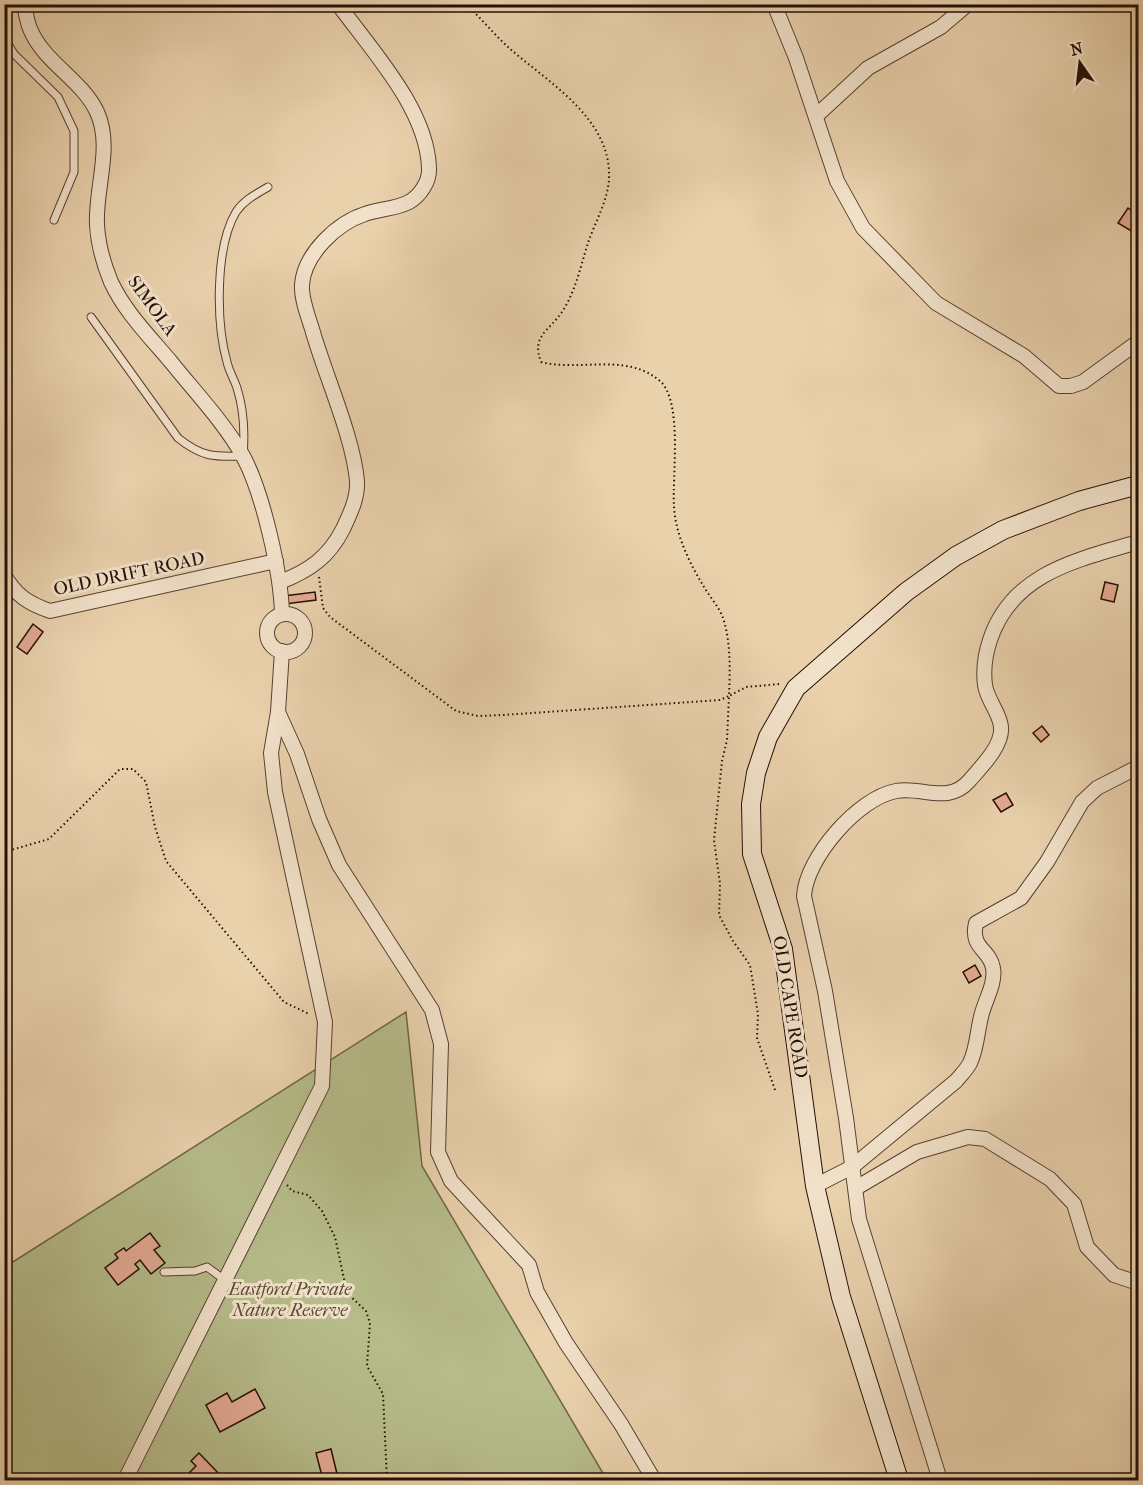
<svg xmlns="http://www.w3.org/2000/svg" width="1143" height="1485" viewBox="0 0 1143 1485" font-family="'IM FELL French Canon',serif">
<rect width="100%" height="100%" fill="#e9d1ac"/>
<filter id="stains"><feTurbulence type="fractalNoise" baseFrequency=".00333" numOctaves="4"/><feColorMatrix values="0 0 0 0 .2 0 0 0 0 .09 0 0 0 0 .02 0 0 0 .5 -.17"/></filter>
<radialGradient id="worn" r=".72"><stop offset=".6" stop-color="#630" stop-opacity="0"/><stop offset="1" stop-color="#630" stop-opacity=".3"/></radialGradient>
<path fill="#b6bc8a" stroke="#6e6548" stroke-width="1.5" d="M406,1012L422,1166L607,1480H5V1267Z"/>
<g fill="#e3aa93" stroke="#260e06" stroke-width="1.5">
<path d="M1128,208L1138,215V235L1118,223Z"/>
<path d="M1105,582L1118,585L1114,602L1101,599Z"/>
<path d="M315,592L316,600L277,605L276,597Z"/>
<path d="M33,624L43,632L27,654L17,647Z"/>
<path d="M1042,726L1049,735L1041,742L1033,733Z"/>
<path d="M1006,793L1013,805L1001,812L993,800Z"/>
<path d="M975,965L981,976L969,983L963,972Z"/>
<path d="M150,1233L160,1246L154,1250L165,1263L151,1274L140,1260L135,1264L139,1269L118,1285L105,1268L118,1258L115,1254L124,1248L126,1251Z"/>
<path d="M255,1389L265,1408L220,1432L206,1405L227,1393L232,1402Z"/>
<path d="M331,1449L338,1478L342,1480H323L316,1453Z"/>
<path d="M199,1453L222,1477L219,1480H171L179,1473L184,1478L196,1466L191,1461Z"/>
</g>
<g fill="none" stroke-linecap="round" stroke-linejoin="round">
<g stroke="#573f30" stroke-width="9">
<g id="lane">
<path d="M4,37L14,54L58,97L74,131V172L54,220"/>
<path d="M91,317L178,438C202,457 213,457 243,456C245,433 244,410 237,388C234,379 229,371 227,362C216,323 215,247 236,212C244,200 256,194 268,187"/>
<path d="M164,1272L195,1271L207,1267L226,1281"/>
</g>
</g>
<g stroke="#573f30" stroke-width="16">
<g id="street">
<path d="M24,4C26,13 27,23 31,31C45,63 82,80 97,112C113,147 95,188 97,225C98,243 104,265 111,282C125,312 150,337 171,362C195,392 224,422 243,456C263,493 281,573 282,614"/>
<path d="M774,4L796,58L837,181L863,228L936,303L1024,356L1059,386H1071L1083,382L1138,342"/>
<path d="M816,116L868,68L941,27L968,4"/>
<path d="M4,575C16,595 27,603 50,611L276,561"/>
<path d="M280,582C309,571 329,557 343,529C350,514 358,498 357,481C353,436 325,375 312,329C308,316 301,298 302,285C304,254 337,223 365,214C379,209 396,209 409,202C420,196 430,181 429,168C427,109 372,51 338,4"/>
<circle cx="286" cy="633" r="19"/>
<path d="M278,712L297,754L319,819L339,865L432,1010L441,1044L438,1152L451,1181L529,1265L537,1292L566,1343L621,1424L654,1480"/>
<path d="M815,1186L852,1167L956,1081C961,1075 967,1069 970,1063C977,1048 977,1033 981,1017C984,1002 996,984 993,968C990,949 970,949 976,923L1021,898L1047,862L1082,802L1097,788L1138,767"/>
<path d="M856,1188L917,1152L968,1137L985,1139L1050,1179L1074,1204L1087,1247L1114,1275L1138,1283"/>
<path d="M125,1480L322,1086L325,1022L275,792L271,753L278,712L282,651"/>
<path d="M940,1480L859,1219L846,1118L825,991L804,896C806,858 858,798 896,791C922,786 948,805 969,781C980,768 1003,746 1001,727C1000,713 987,700 985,685C983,669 985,655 990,640C1012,573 1077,560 1138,542"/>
</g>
</g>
<g stroke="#260e06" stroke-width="20">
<path id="secondary" d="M899,1480L841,1297L815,1186L783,949L752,854L751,804L756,773L768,737L796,688L906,592L956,556L1003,530L1079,501L1138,485"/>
</g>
<g stroke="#260e06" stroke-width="2" stroke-dasharray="1.5 3" stroke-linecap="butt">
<path d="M319,577L323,608L330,617L456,711L478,716L503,715L720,700L729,696C730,671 731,642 723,618C719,607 710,597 704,587C690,564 675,534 674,506C672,477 683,401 660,381C626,352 579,372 541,362C531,336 549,331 562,312C576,291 581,264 589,240C596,221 608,199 609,179C612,118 547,82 508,47C496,36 485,23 473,11L470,4"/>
<path d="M4,852L49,839L120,769H133L146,782L155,827L166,861L284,1002L309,1014"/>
<path d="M775,1090L757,1038L758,1014L750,965L733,941L719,915L720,884L714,840L722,761L727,740L729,696L746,687L780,684"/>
<path d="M287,1185L292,1191L308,1195L322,1211L335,1237L347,1293L366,1311L370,1323L367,1366L383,1394L387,1480"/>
</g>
<use href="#lane" stroke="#f1e1c9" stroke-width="7"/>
<use href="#street" stroke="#f1e1c9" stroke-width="14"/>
<use href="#secondary" stroke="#f1e1c9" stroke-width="18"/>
</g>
<g text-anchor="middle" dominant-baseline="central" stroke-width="6" stroke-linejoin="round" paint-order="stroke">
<g font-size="18" fill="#260e06" stroke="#f1e1c9">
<text transform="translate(152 306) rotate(54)">SIMOLA</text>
<text transform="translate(129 574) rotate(-12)">OLD DRIFT ROAD</text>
<text transform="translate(790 1007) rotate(81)">OLD CAPE ROAD</text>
</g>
<g font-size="18" font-style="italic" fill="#584b34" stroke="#f1e1c9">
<text x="290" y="1289">Eastford Private<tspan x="290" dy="21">Nature Reserve</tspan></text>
</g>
</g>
<rect width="1143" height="1485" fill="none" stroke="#e9d1ac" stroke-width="24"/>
<rect x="6" y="6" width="1131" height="1473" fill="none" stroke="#260e06" stroke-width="3"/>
<rect x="12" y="12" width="1119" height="1461" fill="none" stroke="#260e06" stroke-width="1.5"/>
<g transform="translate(1080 63) rotate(346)" stroke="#f1e1c9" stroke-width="4.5" paint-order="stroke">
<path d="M0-4.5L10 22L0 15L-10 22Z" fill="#260e06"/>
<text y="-9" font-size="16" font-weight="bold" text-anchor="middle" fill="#260e06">N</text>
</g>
<rect width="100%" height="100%" filter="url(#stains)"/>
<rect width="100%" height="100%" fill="url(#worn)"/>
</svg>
